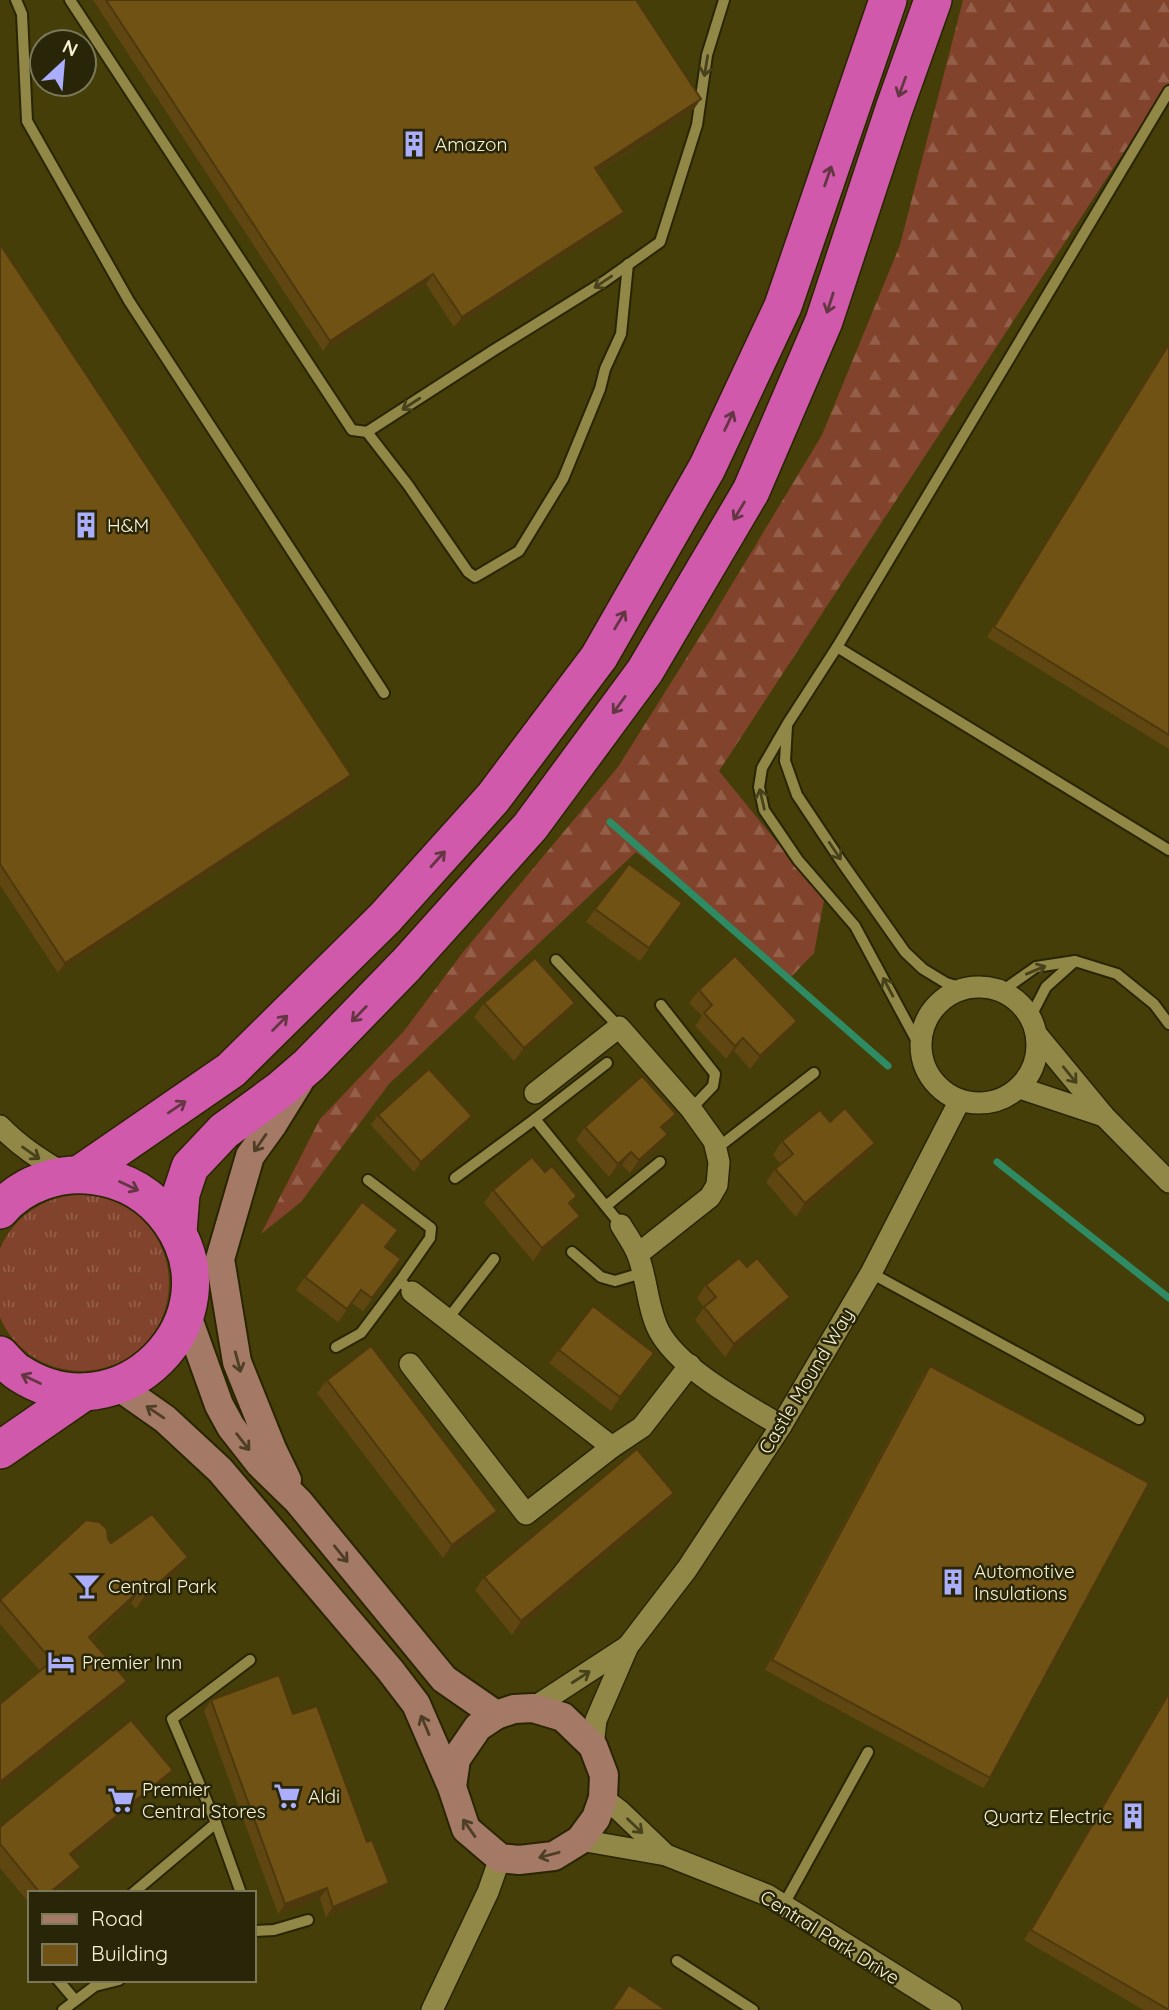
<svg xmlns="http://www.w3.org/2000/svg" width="1169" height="2010" viewBox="0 0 1169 2010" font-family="Quicksand,sans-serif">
<defs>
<pattern id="grass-tufts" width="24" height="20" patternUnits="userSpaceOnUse" patternTransform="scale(1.75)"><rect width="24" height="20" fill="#81432b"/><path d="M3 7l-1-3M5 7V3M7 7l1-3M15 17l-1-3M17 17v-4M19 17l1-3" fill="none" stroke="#945f49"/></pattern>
<pattern id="forest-firs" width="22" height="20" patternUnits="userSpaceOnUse" patternTransform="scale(1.75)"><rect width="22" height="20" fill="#81432b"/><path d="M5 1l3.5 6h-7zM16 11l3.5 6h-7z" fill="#945f49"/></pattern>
</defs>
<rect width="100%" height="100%" fill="#453e09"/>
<circle fill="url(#grass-tufts)" cx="81" cy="1283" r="88"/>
<path fill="url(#forest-firs)" d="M963,0H1169V83L719,771L824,900L814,953L790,978L742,935L636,852L389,1084L301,1202L261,1234L320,1119L404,1031L464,951L618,767L711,619L822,435L900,245Z"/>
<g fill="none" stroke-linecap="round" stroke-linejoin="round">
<g stroke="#2e8b63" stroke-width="7">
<path d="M610,822L888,1066"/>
<path d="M997,1162L1169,1298"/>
</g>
<g stroke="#292502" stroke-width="14">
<g id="lane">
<path d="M16,0L22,14L27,121L129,301L384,693"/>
<path d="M70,0L352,430L367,432L408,485L468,572L475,577L519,551L563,479L600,389L605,369L621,334L628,264"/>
<path d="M367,432L494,350L605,281L660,242L697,125L707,55L724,0"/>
<path d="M837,647L1169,91"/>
<path d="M787,726L785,761L797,795L841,861L905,952L923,969L946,983L963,988"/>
<path d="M556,960L619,1027"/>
<path d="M1002,991L1036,967L1075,961L1117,974L1154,1004L1169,1024"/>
<path d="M661,1005L715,1074L713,1086L691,1109"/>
<path d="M1031,1016L1046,987L1075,961"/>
<path d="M920,1047L855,926L798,860L764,810L759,787L762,768L788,723L837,647L1169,850"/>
<path d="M535,1119L607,1063"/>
<path d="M716,1149L814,1073"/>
<path d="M455,1178L535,1119L621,1225"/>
<path d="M368,1180L431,1228L430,1238L400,1281L412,1292"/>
<path d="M606,1206L660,1162"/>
<path d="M572,1252L601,1277L615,1281L642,1273"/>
<path d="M871,1273L1139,1419"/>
<path d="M447,1320L494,1259"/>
<path d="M336,1347L361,1333L400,1281"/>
<path d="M133,1893L216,1823"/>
<path d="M241,1893L216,1823L172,1719L250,1660"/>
<path d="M783,1906L868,1752"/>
<path d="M255,1931L274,1930L308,1920"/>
<path d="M677,1961L753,2010"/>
<path d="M58,1980L75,2000"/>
<path d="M63,2010L95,1986L119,1980"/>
</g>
</g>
<g stroke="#292502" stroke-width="24">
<g id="street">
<circle cx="979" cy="1045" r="58"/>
<path d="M1037,1035L1104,1116L1169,1182"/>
<path d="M1020,1088L1104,1116"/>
<path d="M535,1093L619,1027L691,1109L714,1141L719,1162L717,1185L710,1197L638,1254"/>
<path d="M0,1126C19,1146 41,1160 65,1174"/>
<path d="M621,1225C626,1234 633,1243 637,1253C647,1276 647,1308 659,1331C680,1370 744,1403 781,1426"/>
<path d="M412,1292L612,1447L642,1427L690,1365"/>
<path d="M410,1364L526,1514L612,1447"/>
<path d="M533,1708L628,1646"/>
<path d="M593,1746L596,1720L628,1646L687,1569L781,1426L871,1273L960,1100"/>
<path d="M603,1798L620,1811L666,1855"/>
<path d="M580,1840L666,1855L767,1895L951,2010"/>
<path d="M432,2010L488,1892L500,1858"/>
</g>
</g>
<g stroke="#292502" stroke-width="32">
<g id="secondary">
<path d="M186,1313L219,1405L231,1427L260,1464L298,1501L444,1679L496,1715"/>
<path d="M118,1386L165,1419L220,1470L390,1670L416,1704L452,1787L466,1829L500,1858L519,1860L554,1856L580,1840L596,1818L603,1798L604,1775L593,1746L563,1717L533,1708L514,1709L496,1715L478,1727L456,1759L452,1787"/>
<path d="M287,1480L272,1449L237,1362L220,1259L250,1156L273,1124L299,1082"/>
</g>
</g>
<g stroke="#292502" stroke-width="40">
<g id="highway">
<path d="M80,1174L231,1070L385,918L493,798L599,657L707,468L783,306L888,0"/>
<path d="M0,1210C23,1183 60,1171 95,1176C126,1180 152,1196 170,1221C239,1319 120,1439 19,1373C12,1369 6,1361 0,1355"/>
<path d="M178,1232L181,1194L190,1167L224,1131L280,1090L309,1065L406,965L530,827L645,671L751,491L824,321L894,109L933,0"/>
<path d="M0,1450L84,1392"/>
</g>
</g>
<use href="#lane" stroke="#918747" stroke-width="10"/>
<use href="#street" stroke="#918747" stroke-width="21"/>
<use href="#secondary" stroke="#a47965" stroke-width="28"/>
<use href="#highway" stroke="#d059ab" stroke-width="37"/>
</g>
<g fill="#604711">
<path d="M93,0H636L694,109L598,172L616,222L454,327L426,284L323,351Z"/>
<path d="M0,244L344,785L58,973L0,885Z"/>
<path d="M1169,342V749L987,637Z"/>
<path d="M595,909L673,916L640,961L586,922Z"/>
<path d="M699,990L788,1034L750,1069L734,1051L726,1059L695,1026L702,1016L689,1003Z"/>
<path d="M484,1003L565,1016L514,1061L474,1017Z"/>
<path d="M676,1114L663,1130L658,1147L630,1173L622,1165L609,1177L576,1140L585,1127Z"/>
<path d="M378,1115L465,1126L414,1172L371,1125Z"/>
<path d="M830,1122L875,1143L866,1156L796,1217L766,1182L775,1169L781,1164L773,1155L782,1141Z"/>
<path d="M545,1172L577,1196L570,1205L571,1229L533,1261L484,1203L493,1190Z"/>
<path d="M385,1247L392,1273L363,1311L352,1303L338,1322L296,1290L305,1277Z"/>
<path d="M747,1267L781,1311L725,1357L695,1320L704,1307L697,1298L706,1285Z"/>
<path d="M559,1350L645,1367L611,1411L549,1363Z"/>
<path d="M930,1366L990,1778L983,1788L765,1670L923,1376Z"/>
<path d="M327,1380L487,1525L443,1558L317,1393Z"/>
<path d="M674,1493L665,1506L512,1635L475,1590L484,1577Z"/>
<path d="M108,1539L111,1543L179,1570L136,1609L131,1603L91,1640L118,1694L40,1671L0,1624V1600Z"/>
<path d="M1169,1691V2010H1144L1024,1940Z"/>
<path d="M211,1700L293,1714L367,1842L389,1883L382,1894L326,1917L320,1898L278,1914L204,1711Z"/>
<path d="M173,1770L163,1783L73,1857L71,1880L56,1893H30V1904L0,1868V1827Z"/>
</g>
<g fill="#4e390e">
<path d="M701,99L694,109L588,178L595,168Z"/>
<path d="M624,212L616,222L454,327L462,317Z"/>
<path d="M433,274L426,284L323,351L330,341Z"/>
<path d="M351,775L344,785L58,973L65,963Z"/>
<path d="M575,1003L565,1016L514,1061L524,1048Z"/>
<path d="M797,1021L788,1034L750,1069L760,1056Z"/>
<path d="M743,1038L734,1051L726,1059L735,1046Z"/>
<path d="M676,1114L666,1127L652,1140L661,1127Z"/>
<path d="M472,1116L465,1126L414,1172L421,1162Z"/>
<path d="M668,1134L658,1147L630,1173L639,1160Z"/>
<path d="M875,1143L866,1156L796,1217L805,1203Z"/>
<path d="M631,1152L622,1165L609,1177L618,1164Z"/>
<path d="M580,1216L571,1229L533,1261L542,1248Z"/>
<path d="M790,1297L781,1311L725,1357L734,1344Z"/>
<path d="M654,1353L645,1367L611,1411L620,1397Z"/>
<path d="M674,1493L665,1506L512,1635L521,1621Z"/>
<path d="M497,1511L487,1525L443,1558L452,1545Z"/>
<path d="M188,1557L179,1570L136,1609L145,1595Z"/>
<path d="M141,1589L131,1603L79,1650L89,1637Z"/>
<path d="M127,1681L118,1694L0,1788V1782Z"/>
<path d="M173,1770L163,1783L61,1867L70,1854Z"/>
<path d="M81,1867L71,1880L56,1893H49Z"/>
<path d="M389,1883L382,1894L326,1917L333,1907Z"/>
<path d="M327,1888L320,1898L278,1914L285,1904Z"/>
</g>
<g fill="#705214" stroke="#4e390e" stroke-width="2">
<path d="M106,0H636L701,99L595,168L624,212L462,317L433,274L330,341Z"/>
<path d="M0,244L351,775L65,963L0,864Z"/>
<path d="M1169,344V735L994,627Z"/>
<path d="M629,864L682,903L649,948L595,909Z"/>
<path d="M735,956L797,1021L760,1056L743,1038L735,1046L704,1013L712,1005L699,990Z"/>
<path d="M535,958L575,1003L524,1048L484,1003Z"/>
<path d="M429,1069L472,1116L421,1162L378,1115Z"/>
<path d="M642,1076L676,1114L661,1127L668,1134L639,1160L631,1152L618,1164L585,1127Z"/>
<path d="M845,1108L875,1143L805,1203L775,1169L793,1154L782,1141L820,1110L830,1122Z"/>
<path d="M532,1157L545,1172L552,1166L577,1196L569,1203L580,1216L542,1248L493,1190Z"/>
<path d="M362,1202L398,1230L385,1247L401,1259L372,1298L361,1290L347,1309L305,1277Z"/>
<path d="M739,1258L747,1267L757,1258L790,1297L734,1344L704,1307L716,1297L706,1285Z"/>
<path d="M593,1306L654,1353L620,1397L559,1350Z"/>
<path d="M371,1346L497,1511L452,1545L327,1380Z"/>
<path d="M930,1366L1149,1483L990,1778L772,1660Z"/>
<path d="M637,1449L674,1493L521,1621L484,1577Z"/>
<path d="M152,1514L188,1557L145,1595L141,1589L89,1637L127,1681L0,1782V1704L52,1661L0,1600L86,1520L99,1522L107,1529L108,1539L111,1543Z"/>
<path d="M279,1675L293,1714L317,1706L367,1842L372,1840L389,1883L333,1907L327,1888L285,1904L211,1700Z"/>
<path d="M1169,1693V2010L1031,1930Z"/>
<path d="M131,1720L173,1770L70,1854L81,1867L49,1893H40L0,1844V1827Z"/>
<path d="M629,1985L666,2010H612Z"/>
</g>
<defs><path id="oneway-shaft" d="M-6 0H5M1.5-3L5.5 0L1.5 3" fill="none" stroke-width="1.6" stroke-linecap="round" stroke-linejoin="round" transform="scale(1.75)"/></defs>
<g stroke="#48421c">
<use href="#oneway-shaft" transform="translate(706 66) rotate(99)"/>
<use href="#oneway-shaft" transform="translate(603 282) rotate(146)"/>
<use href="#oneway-shaft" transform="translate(411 404) rotate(147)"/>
<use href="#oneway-shaft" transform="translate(762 799) rotate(-103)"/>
<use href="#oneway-shaft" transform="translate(835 851) rotate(56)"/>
<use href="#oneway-shaft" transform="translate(1036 970) rotate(-23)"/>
<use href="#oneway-shaft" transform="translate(888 987) rotate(-118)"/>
<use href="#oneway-shaft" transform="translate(1070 1075) rotate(51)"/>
<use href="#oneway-shaft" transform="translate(31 1153) rotate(35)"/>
<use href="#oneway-shaft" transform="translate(581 1677) rotate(-33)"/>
<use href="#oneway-shaft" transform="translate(635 1826) rotate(44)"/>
</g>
<g stroke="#633742">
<use href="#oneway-shaft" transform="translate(902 87) rotate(110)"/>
<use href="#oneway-shaft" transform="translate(828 176) rotate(-71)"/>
<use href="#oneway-shaft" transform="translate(830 303) rotate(108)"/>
<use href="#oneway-shaft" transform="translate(729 421) rotate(-65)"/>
<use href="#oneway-shaft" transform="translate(739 511) rotate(121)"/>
<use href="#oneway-shaft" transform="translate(620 620) rotate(-59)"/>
<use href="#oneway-shaft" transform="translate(619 705) rotate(126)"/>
<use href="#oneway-shaft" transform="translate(438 859) rotate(-48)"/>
<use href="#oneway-shaft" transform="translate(359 1014) rotate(134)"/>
<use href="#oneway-shaft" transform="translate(280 1023) rotate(-45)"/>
<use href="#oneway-shaft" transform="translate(177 1107) rotate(-34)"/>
<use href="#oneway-shaft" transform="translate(129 1186) rotate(25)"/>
<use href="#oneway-shaft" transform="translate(31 1379) rotate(-155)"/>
</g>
<g stroke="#4d3e25">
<use href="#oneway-shaft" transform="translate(260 1143) rotate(125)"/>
<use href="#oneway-shaft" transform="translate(238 1362) rotate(75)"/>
<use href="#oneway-shaft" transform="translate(155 1412) rotate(-146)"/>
<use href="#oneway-shaft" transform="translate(243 1442) rotate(52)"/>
<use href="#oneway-shaft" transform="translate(341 1554) rotate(51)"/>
<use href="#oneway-shaft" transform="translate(425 1725) rotate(-113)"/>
<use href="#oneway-shaft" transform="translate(469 1828) rotate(-125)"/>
<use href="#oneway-shaft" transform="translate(549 1855) rotate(165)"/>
</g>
<defs>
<g id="building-bare" transform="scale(2.1)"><path d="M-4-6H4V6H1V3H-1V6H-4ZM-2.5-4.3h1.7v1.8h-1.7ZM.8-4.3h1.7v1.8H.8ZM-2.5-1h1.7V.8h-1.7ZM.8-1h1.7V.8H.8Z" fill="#abaffb" stroke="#282509" stroke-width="2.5" paint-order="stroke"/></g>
<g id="bar-bare" transform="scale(2.1)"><path d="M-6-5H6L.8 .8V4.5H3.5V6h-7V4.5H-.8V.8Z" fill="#abaffb" stroke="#282509" stroke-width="2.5" paint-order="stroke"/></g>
<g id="hotel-bare" transform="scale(2.1)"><path d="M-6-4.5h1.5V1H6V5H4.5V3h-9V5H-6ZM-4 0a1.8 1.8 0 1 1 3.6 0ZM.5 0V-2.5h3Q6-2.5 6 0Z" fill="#abaffb" stroke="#282509" stroke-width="2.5" paint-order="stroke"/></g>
<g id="supermarket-bare" transform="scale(2.1)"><path d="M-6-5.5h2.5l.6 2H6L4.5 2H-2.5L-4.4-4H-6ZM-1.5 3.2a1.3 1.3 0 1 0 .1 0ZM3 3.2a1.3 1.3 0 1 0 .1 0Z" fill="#abaffb" stroke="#282509" stroke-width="2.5" paint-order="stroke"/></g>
</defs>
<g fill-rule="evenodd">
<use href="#building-bare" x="414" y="144"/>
<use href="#building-bare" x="86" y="525"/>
<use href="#building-bare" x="953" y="1582"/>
<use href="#bar-bare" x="87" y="1586"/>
<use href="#hotel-bare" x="61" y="1662"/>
<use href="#supermarket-bare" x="287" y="1796"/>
<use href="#supermarket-bare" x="121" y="1800"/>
<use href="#building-bare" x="1133" y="1816"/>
</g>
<g text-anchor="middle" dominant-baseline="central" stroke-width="5" stroke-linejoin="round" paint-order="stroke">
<g font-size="19" fill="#f7f3d2" stroke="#282509" text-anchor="start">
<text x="435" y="144">Amazon</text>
<text x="107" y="525">H&amp;M</text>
<text x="974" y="1571">Automotive<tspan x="974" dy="22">Insulations</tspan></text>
<text x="108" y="1586">Central Park</text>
<text x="82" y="1662">Premier Inn</text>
<text x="142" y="1789">Premier<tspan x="142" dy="22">Central Stores</tspan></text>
<text x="308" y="1796">Aldi</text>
<text x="1112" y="1816" text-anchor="end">Quartz Electric</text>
</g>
<g font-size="19" fill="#f7f3d2" stroke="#282509">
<text transform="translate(806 1381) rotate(-59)">Castle Mound Way</text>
<text transform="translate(830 1937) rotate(32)">Central Park Drive</text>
</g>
</g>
<rect x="28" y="1891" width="228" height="91" fill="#282509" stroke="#7b7759" stroke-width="2"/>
<rect x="42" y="1914" width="35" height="10" fill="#a47965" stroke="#7b7759" stroke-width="2"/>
<text x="91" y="1926" font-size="21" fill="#f7f3d2">Road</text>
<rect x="42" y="1944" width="35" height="21" fill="#705214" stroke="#7b7759" stroke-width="2"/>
<text x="91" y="1961" font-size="21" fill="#f7f3d2">Building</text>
<g transform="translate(63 63) rotate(26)"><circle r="33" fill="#282509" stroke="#7b7759" stroke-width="2"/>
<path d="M0-5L12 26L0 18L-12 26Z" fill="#abaffb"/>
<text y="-10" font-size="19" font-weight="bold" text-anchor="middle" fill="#f7f3d2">N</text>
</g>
</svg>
